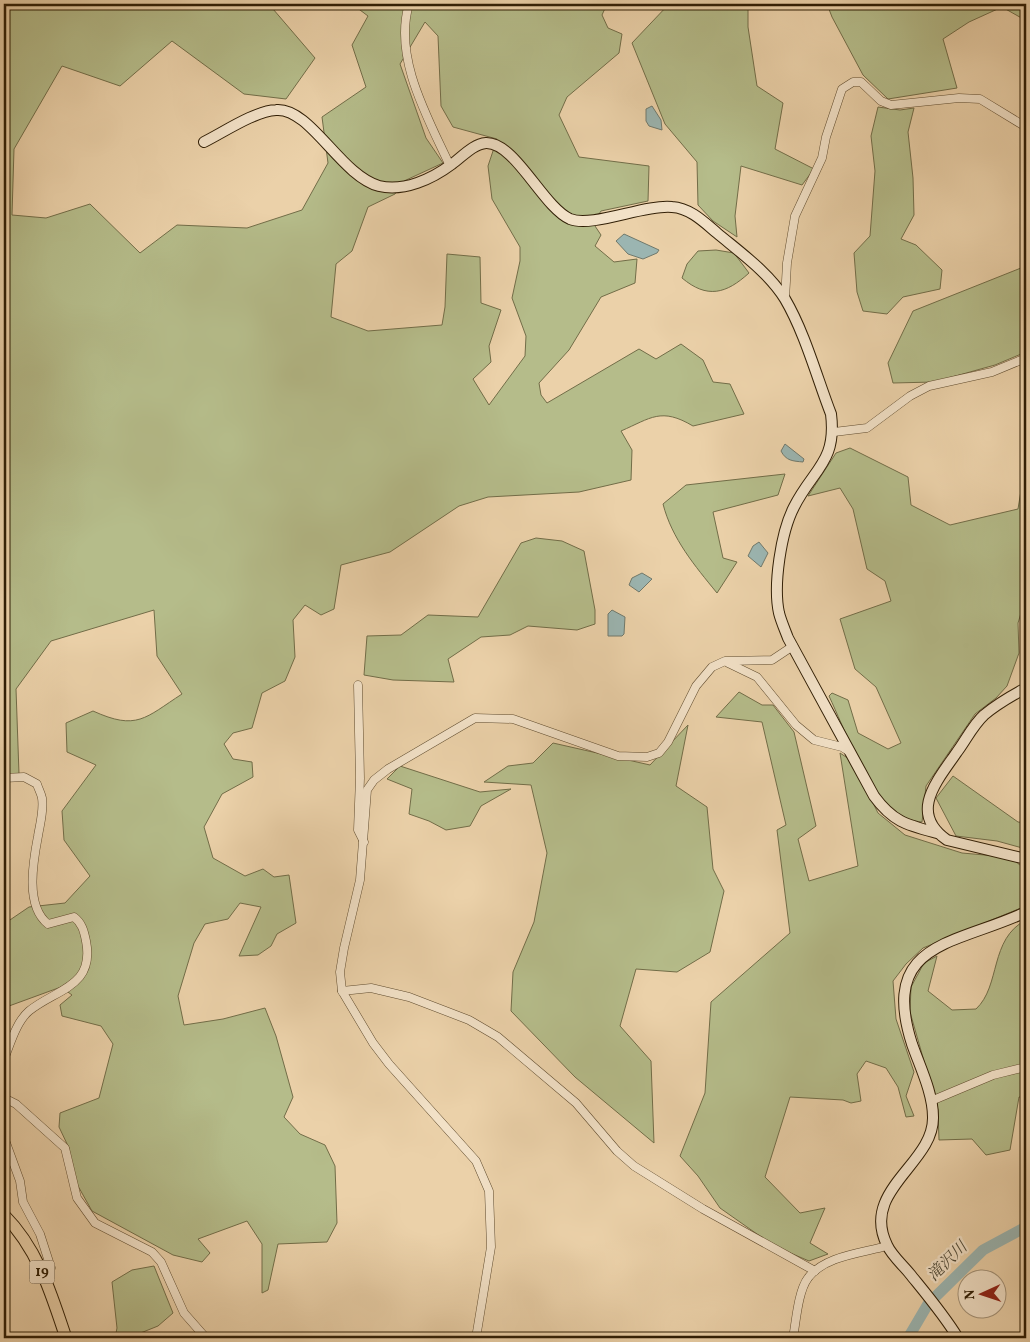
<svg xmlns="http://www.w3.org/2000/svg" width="1030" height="1342" viewBox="0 0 1030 1342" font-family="Vollkorn,'Noto Serif JP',serif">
<rect width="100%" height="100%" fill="#ebd1a9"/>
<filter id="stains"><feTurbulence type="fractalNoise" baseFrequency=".004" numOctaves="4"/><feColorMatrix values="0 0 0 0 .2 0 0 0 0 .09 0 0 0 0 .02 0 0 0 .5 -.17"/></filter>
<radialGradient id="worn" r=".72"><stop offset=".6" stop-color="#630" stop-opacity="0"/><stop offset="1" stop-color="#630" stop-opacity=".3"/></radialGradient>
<g fill="#b5bc8a" stroke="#726d48" fill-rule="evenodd">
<path d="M4,4H313L273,9L315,58L286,99L244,94L172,41L120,86L62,66L14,149L12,215L46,218L90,204L140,253L177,225L247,228L302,210L328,163L322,117L366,87L352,45L368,16L352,4H607L602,15L608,28L622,34L619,53L567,97L559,115L579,157L649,166L648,201L601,211L593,223L601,235L595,246L614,262L637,259L635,283L601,297L569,350L539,383L541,395L547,403L639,349L656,359L681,344L703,360L713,382L730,384L744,414L693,426C661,407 651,418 621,431L632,450L631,480L579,492L488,497L459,506L390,552L341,565L334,609L321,615L305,605L293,620L295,657L285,681L262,693L252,728L233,733L224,744L233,759L252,762L253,777L222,794L204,827L213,858L245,876L263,869L274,877L289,875L296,923L277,934L271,946L258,955L239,956L261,907L240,903L228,919L205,924L194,943L178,996L184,1025L223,1019L265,1008L276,1036L293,1097L284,1117L300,1134L325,1145L335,1166L337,1223L327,1242L278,1244L268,1290L262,1293V1244L247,1221L198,1239L210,1253L202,1262L173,1255L92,1211L73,1177L69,1148L59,1127L60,1113L99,1098L113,1044L101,1026L62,1016L60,1005L72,995L61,987L9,1006L6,1029L4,1031V924L29,907L65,903L90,876L64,840L62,811L96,765L67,752L66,723L93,711C137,731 145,718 182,694L157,656L154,610L51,641L16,689L19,774L4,779ZM425,22L438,36L441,106L453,127L497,139L488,166L492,199L520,247V261L512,298L526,336L525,356L489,405L473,379L491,362L489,346L501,310L481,303L480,257L447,254L445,307L442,325L368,331L331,317L336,264L352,251L368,207L395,194L404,181L443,163L426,138L400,64Z"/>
<path d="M669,4H748V27L757,86L783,103L775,149L814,169L802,185L741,166L735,216L737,237L713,221L698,205L697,162L665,124L632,43Z"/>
<path d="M827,4H1026V26L1025,20L1002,7L969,22L943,39L957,88L888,99L863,75L832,17Z"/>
<path d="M878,107L900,110L914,108L908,132L913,178L914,215L901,239L916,245L942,270L940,289L903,297L887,314L863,311L857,292L854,253L870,236L875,171L871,136Z"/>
<path d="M716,250L734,253L749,273C726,294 707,299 682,278L687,264L698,251Z"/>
<path d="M1026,266V352L995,365L934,382L893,383L888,363L913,311Z"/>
<path d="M850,448L908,477L911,505L950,525L1018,509L1026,460V597L1018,623L1019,653L1007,686L996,698L975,714L926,786L922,822C912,821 902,818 893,811C867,789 844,728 829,696L832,693L848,700L858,733L888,749L901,743L876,687L855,669L840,619L891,601L885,581L867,569L853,509L840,488L808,496L836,453Z"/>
<path d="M785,474L778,495L713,512L723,558L737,562L717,593C695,566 672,539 663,504L686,485Z"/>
<path d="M536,538L562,541L584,551L595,610V624L577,630L528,626L510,635L481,637L448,659L454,682L393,680L364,675L367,636L401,635L428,615L478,617L521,543Z"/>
<path d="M739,692L762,705H773L794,732L816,826L798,839L809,881L858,866L840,753L852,761L878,813L905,835L962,853L996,856L1015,861L1026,870V903L1021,908L923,948L906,964L893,981L896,1019L914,1072L906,1096L914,1116L906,1117L898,1087L886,1068L866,1061L857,1074L861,1101L851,1103L843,1100L790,1097L765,1177L800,1213L825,1208L810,1243L828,1254L809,1261L774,1246L720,1208L698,1176L680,1156L705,1093L711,1002L790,933L777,830L786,825L762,722L716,717Z"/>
<path d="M688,725L676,786L707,807L713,869L724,891L710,952L677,972L636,969L620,1026L651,1061L654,1143L575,1077L511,1011L513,972L534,922L547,853L531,785L484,782L508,766L533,763L553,743L650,765Z"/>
<path d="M400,766L480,792L511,789L481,806L470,826L446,830L429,821L409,814L412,789L387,779Z"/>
<path d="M953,776L1018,822L1026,823V849L997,841L956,836L936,798Z"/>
<path d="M1026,920V1097H1019L1010,1150L986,1155L972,1139L939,1140L938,1110L910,1012L911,987L924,963L937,956L928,991L952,1010L976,1009C1001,986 989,939 1026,920Z"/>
<path d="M154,1266L173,1313L158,1326L138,1334L137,1338H115L117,1328L112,1282L132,1270Z"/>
</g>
<g fill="#9bb5b1" stroke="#70796c">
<path d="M652,106L661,120L662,130L649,126L646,121V109Z"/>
<path d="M624,234L659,250L657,253L643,259L628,254L616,241Z"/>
<path d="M785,444L804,459L803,462C793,461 786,461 781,451Z"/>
<path d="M759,542L768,553L761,567L748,556L753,546Z"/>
<path d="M642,573L652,579L639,592L629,585L632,578Z"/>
<path d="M612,610L625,617L624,634L622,636H608V614Z"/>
</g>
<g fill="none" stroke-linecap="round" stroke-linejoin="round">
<path stroke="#9bb5b1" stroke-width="11" d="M908,1338L928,1304L983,1250L1026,1227"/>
<g stroke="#5f4b2e" stroke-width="9">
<g id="street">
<path d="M409,4C393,58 428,118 450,166"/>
<path d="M785,299L787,263L795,216L822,158L826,137L842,89L853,82H861L881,101L891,105L959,98L980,99L1026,127"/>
<path d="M834,432L867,428L910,396L929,386L992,372L1026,358"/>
<path d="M728,663L757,677L796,725L814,740L842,747L850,752"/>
<path d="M358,685L360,778L358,830L364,842"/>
<path d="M4,778L24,777L37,784C38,788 41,793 42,798C44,810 40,824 38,836C33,862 25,906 48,924L74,917C82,923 84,931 86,941C95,987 56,989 29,1011C16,1022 10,1045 4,1059"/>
<path d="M342,991L371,988L409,997L469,1020L498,1037L576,1103L617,1151L634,1166L703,1209L815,1271"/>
<path d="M4,1073L5,1140L20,1181L23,1202L40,1234L51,1268L45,1277"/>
<path d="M6,1099L16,1104L65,1148L77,1198L95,1223L152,1252L161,1262L184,1313L206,1338"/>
<path d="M931,1101L993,1075L1026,1067"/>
<path d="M476,1338L491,1247L489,1191L476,1161L389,1064L373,1043L342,991L340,972L344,948L360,880L367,790L374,780L388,769L475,718L513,719L618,756L647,757L659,753L668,742L696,686L712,667L725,661L772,660L793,646"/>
<path d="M793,1338C796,1322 798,1291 808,1278C824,1256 862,1253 887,1246"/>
</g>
</g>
<g stroke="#301e05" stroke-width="12">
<g id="secondary">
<path d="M204,142C224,132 255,111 276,110C310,107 341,176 379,186C404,192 432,179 452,164C462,157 473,144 486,143C515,142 543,207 570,219C592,228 645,204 672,207C690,208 704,222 717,233C741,253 769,273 785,299C805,333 817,378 831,414C837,462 813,469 794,507C781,532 773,585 779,613C781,621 785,630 788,638L874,796C893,822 907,825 937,833"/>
<path d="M1026,688C1011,696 997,704 984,715C973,725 966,740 957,752C937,781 908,813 947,840L1026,859"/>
<path d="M958,1338C944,1315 927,1295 910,1274C903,1265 892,1256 887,1245C860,1190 934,1164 933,1117C933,1093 920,1067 912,1044C879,941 956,945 1026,912"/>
</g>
</g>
<g stroke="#301e05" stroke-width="13">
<path id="primary" d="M4,1215C38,1249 51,1293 66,1338"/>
</g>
<use href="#street" stroke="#f2e1c7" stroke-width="8"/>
<use href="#secondary" stroke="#f2e1c7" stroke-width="10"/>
<use href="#primary" stroke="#ebd1a9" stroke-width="11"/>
</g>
<g text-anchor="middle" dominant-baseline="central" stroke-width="4.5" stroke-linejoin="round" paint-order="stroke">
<rect fill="#f2e1c7" stroke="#6a583f" stroke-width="1" x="29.5" y="1260.5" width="25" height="23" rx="4"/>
<g font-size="14" font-weight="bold" fill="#301e05">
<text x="42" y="1272">19</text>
</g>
<g font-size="16" font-style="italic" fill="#504b39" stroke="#f2e1c7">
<text transform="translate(948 1262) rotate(-45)">滝沢川</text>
</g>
</g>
<rect width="1030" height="1342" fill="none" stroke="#ebd1a9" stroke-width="20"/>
<rect x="5" y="5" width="1020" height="1332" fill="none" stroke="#301e05" stroke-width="2.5"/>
<rect x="10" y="10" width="1010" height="1322" fill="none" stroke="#301e05"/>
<g transform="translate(982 1294) rotate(267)"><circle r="24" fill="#f2e1c7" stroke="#a49379"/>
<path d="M0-4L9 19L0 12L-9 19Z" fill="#8f2418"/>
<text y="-8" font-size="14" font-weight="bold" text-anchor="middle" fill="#301e05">N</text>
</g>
<rect width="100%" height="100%" filter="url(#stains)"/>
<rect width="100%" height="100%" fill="url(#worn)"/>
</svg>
